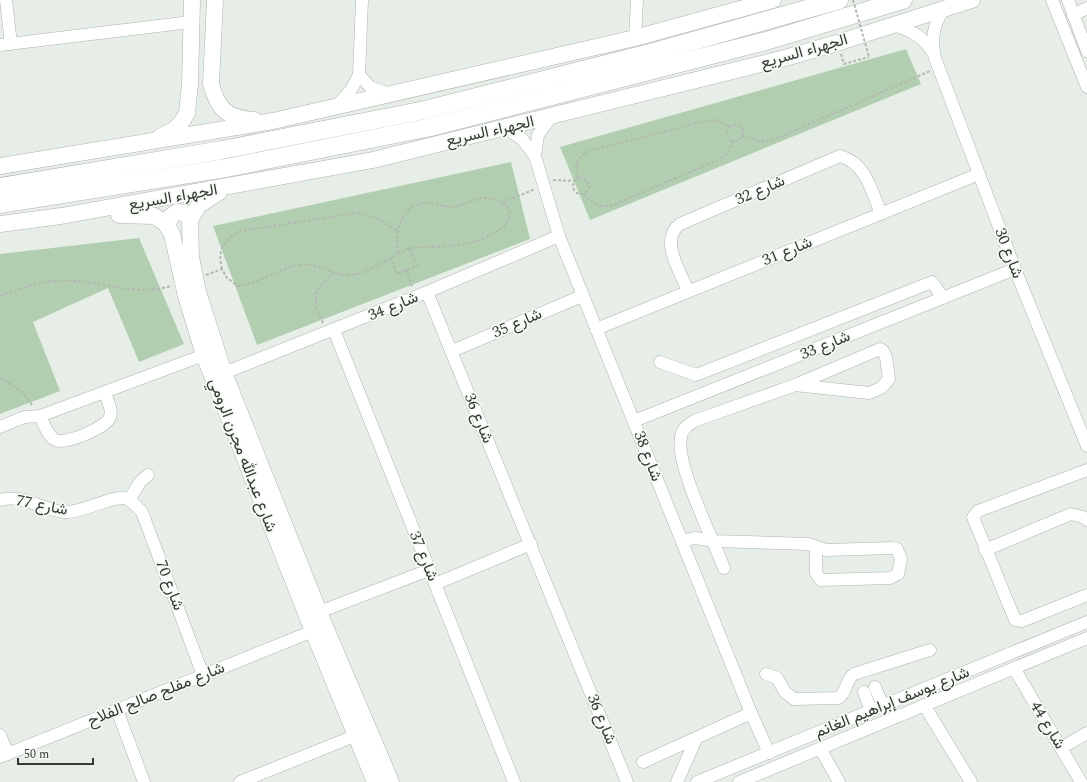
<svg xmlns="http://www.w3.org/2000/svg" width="1087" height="782" viewBox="0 0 1087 782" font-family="Spectral,Vazirmatn,serif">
<rect width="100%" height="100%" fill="#e7eee7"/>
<g fill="#b1cfb0">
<path d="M906,49L921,84L590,220L560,147Z"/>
<path d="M511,162L530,239L257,345L213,226Z"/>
<path d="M139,238L184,344L139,362L108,288L33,322L60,391L0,414V254Z"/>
</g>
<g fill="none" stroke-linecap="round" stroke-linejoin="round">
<g stroke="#adb4ad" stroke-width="13">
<g id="minor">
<path d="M6,0L11,44"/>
<path d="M1052,0L1087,87"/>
<path d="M1068,0L1087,51"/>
<path d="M944,9C933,25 931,39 935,58L1015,269L1087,446"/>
<path d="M1073,15L1087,8"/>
<path d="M893,25C911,30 924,37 933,53"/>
<path d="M635,38L637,0"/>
<path d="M0,45L191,22"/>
<path d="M359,75L370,87L389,94"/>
<path d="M336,107L351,90L359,75L362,0"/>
<path d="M551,117L538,135L535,156L559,236L751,713L769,753"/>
<path d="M504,127L522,139L535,156"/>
<path d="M688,291C680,271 659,240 680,224L840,156C866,163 872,192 881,214"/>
<path d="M427,292L627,782"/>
<path d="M596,329L979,174"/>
<path d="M334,330L514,782"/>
<path d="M452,351L582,296"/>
<path d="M660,362L696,375L932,282L943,298"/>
<path d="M224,373L427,292L559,236"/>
<path d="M40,416C44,424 47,435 55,440C65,445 106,428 110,417C113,410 107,400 105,393"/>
<path d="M634,421L1015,269"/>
<path d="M0,427L24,417L40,416L204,355"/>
<path d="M1087,470L978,511L973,517L1015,620L1022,621L1087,595"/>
<path d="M0,500C23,493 43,511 66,512C84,513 115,493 128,499C133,502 138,508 142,512L203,675"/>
<path d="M129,500L140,482L148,475"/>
<path d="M682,541L695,538L714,541L808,544L826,550L892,548L897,549L901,559L898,574L890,578L821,580L816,573V547"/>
<path d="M985,550L1071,514L1083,517L1087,520"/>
<path d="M724,568C713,539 675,464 681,437C682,429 688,425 694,421L795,385L880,349L883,351L886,357L889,379L881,388L869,393L795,385"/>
<path d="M435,584L531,544"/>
<path d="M319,612L429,570"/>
<path d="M1014,668L1081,782"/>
<path d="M766,674L777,678L785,692L794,699L838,698C847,694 845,680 854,674L930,650"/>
<path d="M875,687L883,706"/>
<path d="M864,692L871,711"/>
<path d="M924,705L971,782"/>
<path d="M117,710L144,782"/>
<path d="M0,735L8,754"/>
<path d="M1061,748L1087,733"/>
<path d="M821,750L839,782"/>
<path d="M0,757L313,631"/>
<path d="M643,762L751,713"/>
<path d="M240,782L357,735"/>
<path d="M677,782L696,739"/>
<path d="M697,782L1087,622"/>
<path d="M739,782L1087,638"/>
</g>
</g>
<g stroke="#adb4ad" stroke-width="17">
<g id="major">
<path d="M215,0L211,84C218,110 227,118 254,120"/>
<path d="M160,137L174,130L181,123L187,113L190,84L192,0"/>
<path d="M0,166L273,121L635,38L773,0"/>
<path d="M219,192L199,205L190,220L191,257L198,292L224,373L319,612L391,782"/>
<path d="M119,215L154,216L165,223L172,234L186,296L204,355L313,631L375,782"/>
<path d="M0,224L61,216L373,160L785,58L837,43L972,0"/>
<path d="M168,227L170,217L177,212L185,213L190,220"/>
</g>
</g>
<g stroke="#adb4ad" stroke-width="19">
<g id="highway">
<path d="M0,187L222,150L425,110L654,52L839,0"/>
<path d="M0,204L226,168L431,127L766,41L903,0"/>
</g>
</g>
<g stroke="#b1b7b1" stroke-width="2" stroke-dasharray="3 2" stroke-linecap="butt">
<path d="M841,54L844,64L869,57"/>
<circle cx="735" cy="133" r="8"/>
<path d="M742,136L763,142L780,137L930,71"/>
<circle cx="581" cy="186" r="8"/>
<path d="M578,178C574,164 577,158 589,151L709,120H716L729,126"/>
<path d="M553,180L574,181"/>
<path d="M584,194C591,203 599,208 611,206L720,159C727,154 731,150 732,141"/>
<path d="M503,202L535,189"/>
<path d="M398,253C395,234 399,205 425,203C433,202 443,207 452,207C463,206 473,199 484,198C498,197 517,208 507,223C502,230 490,235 482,239C462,247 431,247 409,248"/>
<path d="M222,269C217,250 223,241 240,231L357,213C373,215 385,223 398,231"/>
<path d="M406,270L412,286"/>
<path d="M206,275L222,269L227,278L238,286C259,283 278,269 298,265C317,261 331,275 348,275C367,275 391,257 409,248L417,265L397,274L390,257"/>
<path d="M0,296C25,287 47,278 74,281C109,283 135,296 171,286"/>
<path d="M323,323L316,308V291L334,272"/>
<path d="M0,377L23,393L33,406"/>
</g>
<use href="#minor" stroke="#fff" stroke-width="12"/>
<use href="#major" stroke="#fff" stroke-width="16"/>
<use href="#highway" stroke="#fff" stroke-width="18"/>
<path stroke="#b1b7b1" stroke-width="2" stroke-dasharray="3 2" stroke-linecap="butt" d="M853,0L869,57"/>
</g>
<g text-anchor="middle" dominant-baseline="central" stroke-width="3.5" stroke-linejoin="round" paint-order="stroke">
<g font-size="16" fill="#353835" stroke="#f5fbf4">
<text transform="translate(804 51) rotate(-16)">الجهراء السريع</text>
<text transform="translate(490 131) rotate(-13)">الجهراء السريع</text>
<text transform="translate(760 190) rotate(-23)">شارع 32</text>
<text transform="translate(173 197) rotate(-10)">الجهراء السريع</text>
<text transform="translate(787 251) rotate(-22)">شارع 31</text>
<text transform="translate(1009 253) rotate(69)">شارع 30</text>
<text transform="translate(393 306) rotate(-22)">شارع 34</text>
<text transform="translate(517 323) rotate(-23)">شارع 35</text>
<text transform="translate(825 345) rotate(-22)">شارع 33</text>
<text transform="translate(479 418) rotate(68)">شارع 36</text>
<text transform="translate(243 455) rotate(69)">شارع عبدالله مجرن الرومي</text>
<text transform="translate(648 456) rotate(69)">شارع 38</text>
<text transform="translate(42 505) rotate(11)">شارع 77</text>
<text transform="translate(424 556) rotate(68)">شارع 37</text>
<text transform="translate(170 585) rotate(69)">شارع 70</text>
<text transform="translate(156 694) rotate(-22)">شارع مفلح صالح الفلاح</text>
<text transform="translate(892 702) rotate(-22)">شارع يوسف إبراهيم الغانم</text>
<text transform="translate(602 719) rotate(68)">شارع 36</text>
<text transform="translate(1048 725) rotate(59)">شارع 44</text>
</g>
</g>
<path d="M18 758v6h75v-6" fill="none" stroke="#353835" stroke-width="2"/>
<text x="24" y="758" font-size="12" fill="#353835" stroke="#f5fbf4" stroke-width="3" paint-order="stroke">50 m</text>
</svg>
